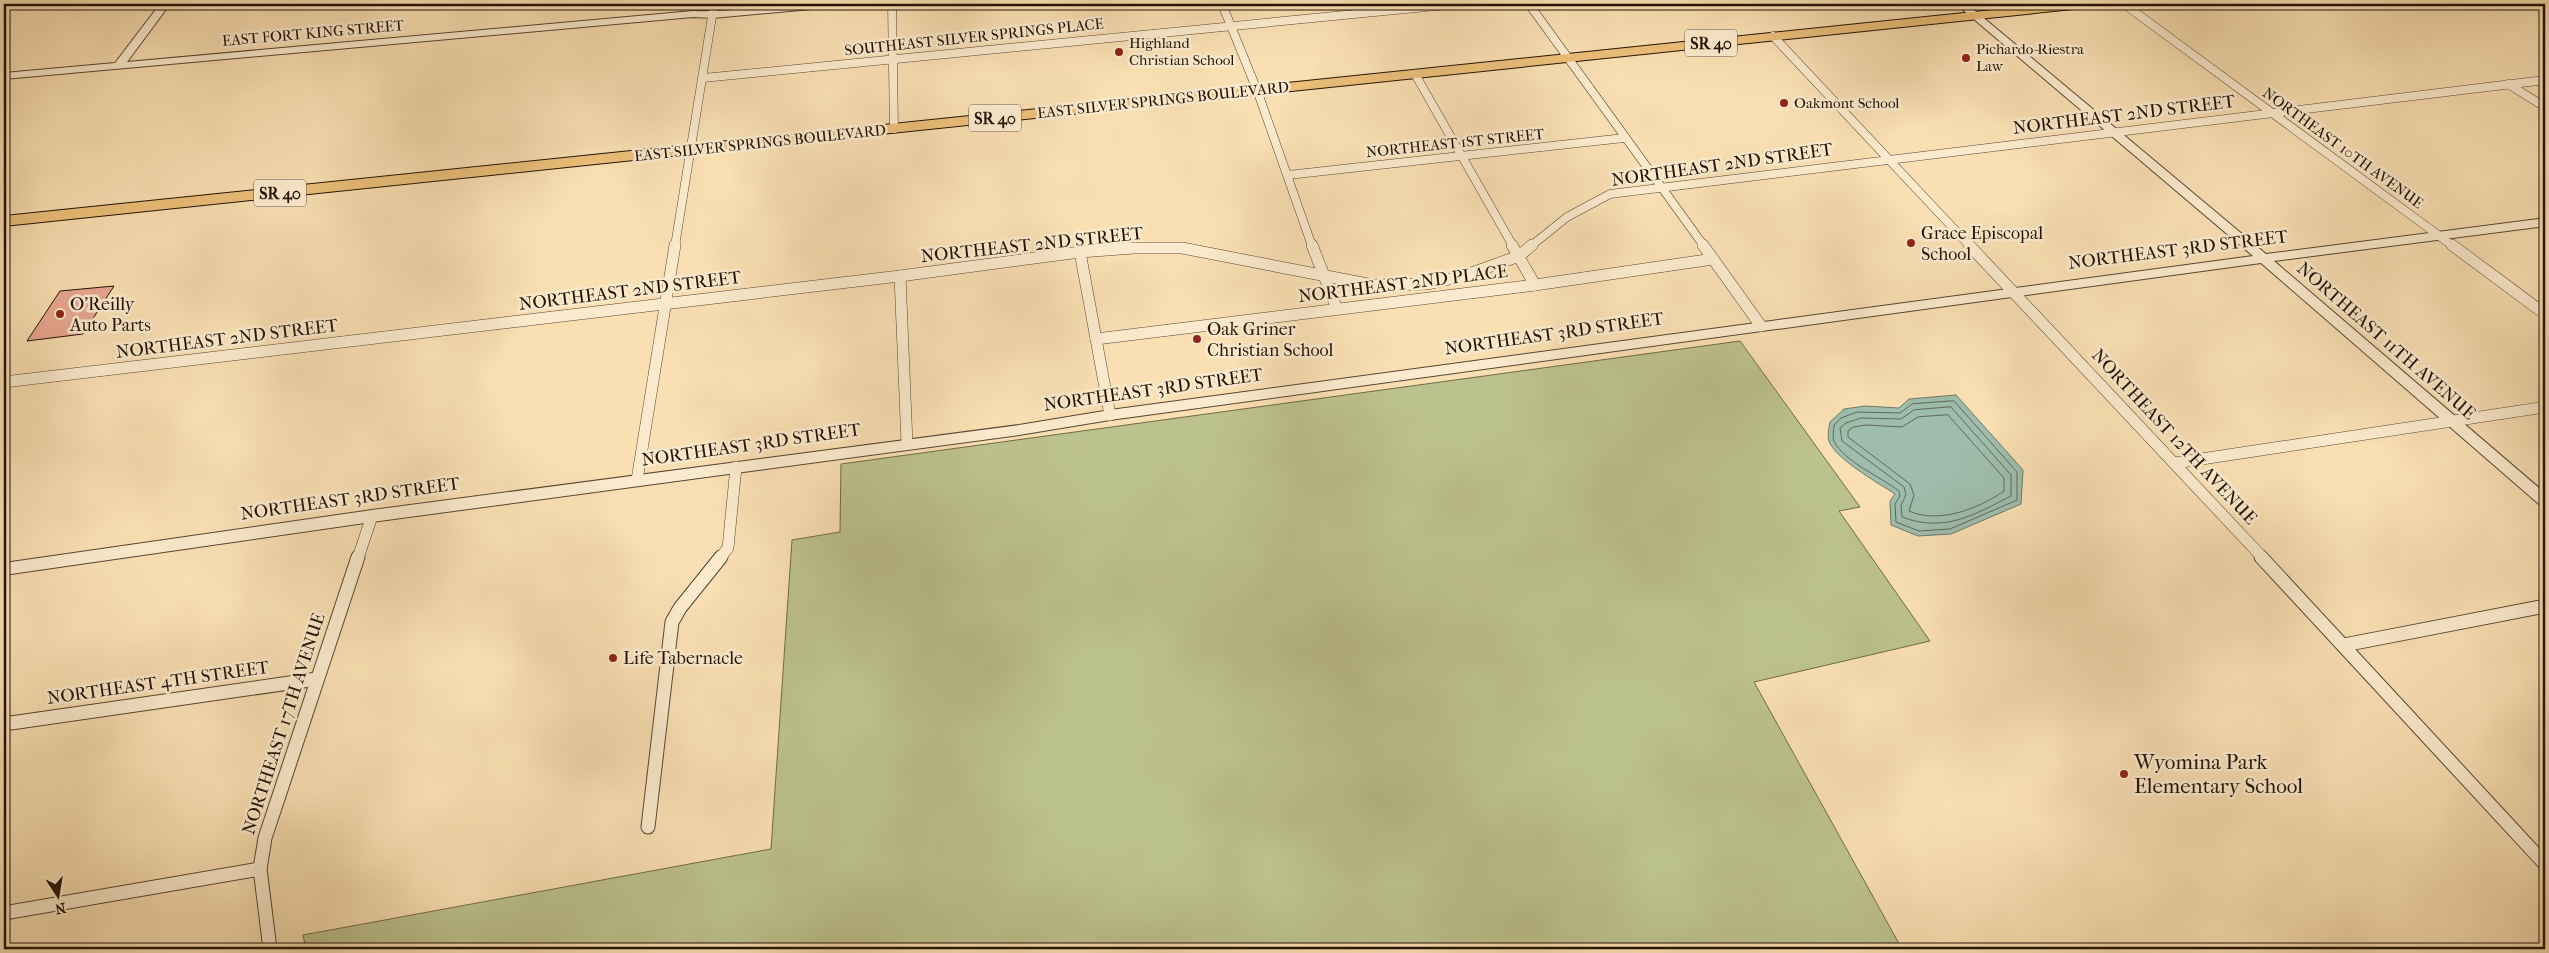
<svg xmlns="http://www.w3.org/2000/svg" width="2549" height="953" viewBox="0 0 2549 953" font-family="'IM FELL French Canon',serif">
<rect width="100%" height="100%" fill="#f9dfb2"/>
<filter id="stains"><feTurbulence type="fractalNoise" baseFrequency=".004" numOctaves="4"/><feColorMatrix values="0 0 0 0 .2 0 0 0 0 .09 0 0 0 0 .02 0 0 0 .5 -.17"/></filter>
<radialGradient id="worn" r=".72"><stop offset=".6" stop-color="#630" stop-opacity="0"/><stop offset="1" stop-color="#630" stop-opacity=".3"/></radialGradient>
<path fill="#bcc28d" stroke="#706a4a" d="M1740,341L1860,507L1839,511L1930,641L1754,682L1902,949H306L303,935L771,849L792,540L840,532L841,464Z"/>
<path fill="#9ebdac" stroke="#6d796a" d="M1956,395L2023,470L2021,504L1951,534L1918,536L1891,525L1890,501L1895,494C1880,484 1834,458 1829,441C1827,436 1829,428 1830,422L1844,409L1865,406L1899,408L1909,399Z"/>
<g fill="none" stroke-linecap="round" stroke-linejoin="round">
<g stroke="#606859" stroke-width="1">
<path d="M1954,401L2017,472V500L1950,529L1919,531L1896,522L1895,504L1900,496L1899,491C1881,477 1843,461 1834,441C1832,436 1834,430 1834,425L1841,418L1857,412L1900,413L1912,404Z"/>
<path d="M1951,407L2011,475V496C1974,515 1944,533 1902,517L1901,505L1906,495L1904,487L1842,441L1840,428L1846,423L1861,418L1901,419L1914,410Z"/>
<path d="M1948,415L2004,478V491C1978,509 1939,524 1909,511L1914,495L1910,484L1848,437V431L1853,427L1866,425L1902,427L1918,417Z"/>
</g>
</g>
<path fill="#e9a892" stroke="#231206" d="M114,286L83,334L27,341L60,291Z"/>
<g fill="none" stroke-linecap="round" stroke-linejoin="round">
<g stroke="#584531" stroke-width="9">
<g id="minor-far2">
<path d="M892,4L894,129"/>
<path d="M1222,4L1257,90L1312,246"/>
<path d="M1529,4L1704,246"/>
<path d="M2124,4L2453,246"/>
<path d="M1773,36L1970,246"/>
<path d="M1415,74L1513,246"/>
<path d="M703,78L1457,4"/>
<path d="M2508,84L2545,107"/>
<path d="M1288,175L1624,138"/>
<path d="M675,246L714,4"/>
<path d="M1531,246L1567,217L1610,194L2545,80"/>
</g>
</g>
<g stroke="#584531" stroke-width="12">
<g id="minor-far1">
<path d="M1312,245L1337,309"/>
<path d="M1512,245L1535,285"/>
<path d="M1703,245L1761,326"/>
<path d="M1969,245L2263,558"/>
<path d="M2452,245L2545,314"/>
<path d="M1080,252L1110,415"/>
<path d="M900,276L907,444"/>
<path d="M1096,339L1535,285L1713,259"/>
<path d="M4,382L900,276L1080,252L1134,248H1182L1373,285L1428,284L1466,275L1519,256L1532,245"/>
<path d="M2175,463L2545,407"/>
<path d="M637,480L675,245"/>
<path d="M358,558L372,516"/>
<path d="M720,558L728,548L736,467"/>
</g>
</g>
<g stroke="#584531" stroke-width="15">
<g id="minor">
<path d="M2261,557L2545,864"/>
<path d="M2344,645L2545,606"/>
<path d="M4,724L317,679"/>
<path d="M648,827L672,622L680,608L721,557"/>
<path d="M4,913L260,869"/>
<path d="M270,949L260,869L265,838L358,557"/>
</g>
</g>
<g stroke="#584531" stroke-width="2">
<g id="tertiary">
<path d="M160,4H170L127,62L693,11C742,13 790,1 839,4L834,7L713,18L693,17L4,79V73L115,63Z"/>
<path d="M1956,4H1967L2266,254L2545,218V226L2274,261L2545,493V506L2540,505L2261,263L1110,420L1019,435L372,522L4,575V563L372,510L1019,425L1110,410L2253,256Z"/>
</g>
</g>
<g stroke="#231206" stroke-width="2">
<path id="primary" d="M2050,4H2089L2083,8L4,226V216Z"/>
</g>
<use href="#minor-far2" stroke="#fbeacd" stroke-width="8"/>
<use href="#minor-far1" stroke="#fbeacd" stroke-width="11"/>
<use href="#minor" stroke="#fbeacd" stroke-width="13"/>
<use href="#tertiary" fill="#fbeacd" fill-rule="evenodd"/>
<use href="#primary" fill="#ecc079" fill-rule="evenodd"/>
</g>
<g fill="#8f2418" stroke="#fbeacd" stroke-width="2">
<circle cx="1119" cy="52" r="5"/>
<circle cx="1966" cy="58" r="5"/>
<circle cx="1784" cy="103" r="5"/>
<circle cx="1911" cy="243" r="5"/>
<circle cx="60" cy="314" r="5"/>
<circle cx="1197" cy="339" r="5"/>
<circle cx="613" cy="658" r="5"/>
<circle cx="2124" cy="774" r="5"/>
</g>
<g text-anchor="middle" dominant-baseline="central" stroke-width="5" stroke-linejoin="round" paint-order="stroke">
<g font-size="15" fill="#231206" stroke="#fbeacd">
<text transform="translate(313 33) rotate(-5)">EAST FORT KING STREET</text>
<text transform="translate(974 37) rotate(-6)">SOUTHEAST SILVER SPRINGS PLACE</text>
<text transform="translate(1163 100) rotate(-6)">EAST SILVER SPRINGS BOULEVARD</text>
<text transform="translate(760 143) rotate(-6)">EAST SILVER SPRINGS BOULEVARD</text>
<text transform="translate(1455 143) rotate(-6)">NORTHEAST 1ST STREET</text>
<text transform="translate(2343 148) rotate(36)">NORTHEAST 10TH AVENUE</text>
</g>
<g font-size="15" fill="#231206" stroke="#fbeacd" text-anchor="start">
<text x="1129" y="43">Highland<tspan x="1129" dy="17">Christian School</tspan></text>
<text x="1976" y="49">Pichardo-Riestra<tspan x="1976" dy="17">Law</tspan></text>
<text x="1794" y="103">Oakmont School</text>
</g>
<g fill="#fbeacd" stroke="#645342" stroke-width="1">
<rect x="1685" y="29.5" width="52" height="27" rx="4"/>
<rect x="969" y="104.5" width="52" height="27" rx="4"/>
<rect x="254" y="179.5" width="52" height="27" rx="4"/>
</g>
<g font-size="16" font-weight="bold" fill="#231206">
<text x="1711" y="43">SR 40</text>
<text x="995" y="118">SR 40</text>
<text x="280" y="193">SR 40</text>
</g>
<g font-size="18" fill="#231206" stroke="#fbeacd">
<text transform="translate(2124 115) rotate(-7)">NORTHEAST 2ND STREET</text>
<text transform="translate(1722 165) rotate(-8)">NORTHEAST 2ND STREET</text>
<text transform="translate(1032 245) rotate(-6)">NORTHEAST 2ND STREET</text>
<text transform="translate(2178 250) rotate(-7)">NORTHEAST 3RD STREET</text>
<text transform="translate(1403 284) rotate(-7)">NORTHEAST 2ND PLACE</text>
<text transform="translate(630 291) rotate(-7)">NORTHEAST 2ND STREET</text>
<text transform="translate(1554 334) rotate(-8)">NORTHEAST 3RD STREET</text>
<text transform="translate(227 339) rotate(-7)">NORTHEAST 2ND STREET</text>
<text transform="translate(2386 341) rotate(41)">NORTHEAST 11TH AVENUE</text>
<text transform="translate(1153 390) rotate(-8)">NORTHEAST 3RD STREET</text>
<text transform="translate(2174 437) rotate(47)">NORTHEAST 12TH AVENUE</text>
<text transform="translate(751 445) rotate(-8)">NORTHEAST 3RD STREET</text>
<text transform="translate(350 499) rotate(-8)">NORTHEAST 3RD STREET</text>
<text transform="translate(158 683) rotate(-8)">NORTHEAST 4TH STREET</text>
<text transform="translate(284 724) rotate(-72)">NORTHEAST 17TH AVENUE</text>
</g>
<g font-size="18" fill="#231206" stroke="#fbeacd" text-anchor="start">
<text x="1921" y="233">Grace Episcopal<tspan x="1921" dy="21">School</tspan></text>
<text x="70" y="304">O'Reilly<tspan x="70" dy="21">Auto Parts</tspan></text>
<text x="1207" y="329">Oak Griner<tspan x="1207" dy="21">Christian School</tspan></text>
<text x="623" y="658">Life Tabernacle</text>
</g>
<g font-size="21" fill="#231206" stroke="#fbeacd" text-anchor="start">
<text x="2134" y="762">Wyomina Park<tspan x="2134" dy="24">Elementary School</tspan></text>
</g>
</g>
<rect width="2549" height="953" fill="none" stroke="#f9dfb2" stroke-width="20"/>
<rect x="5" y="5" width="2539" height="943" fill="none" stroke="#231206" stroke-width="2.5"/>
<rect x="10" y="10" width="2529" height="933" fill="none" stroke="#231206"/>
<g transform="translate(58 896) rotate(168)" stroke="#fbeacd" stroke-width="4" paint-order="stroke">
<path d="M0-4L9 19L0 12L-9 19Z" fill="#231206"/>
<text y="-8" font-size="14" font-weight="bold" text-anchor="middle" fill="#231206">N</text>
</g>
<rect width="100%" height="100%" filter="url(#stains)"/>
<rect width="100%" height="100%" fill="url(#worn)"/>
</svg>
